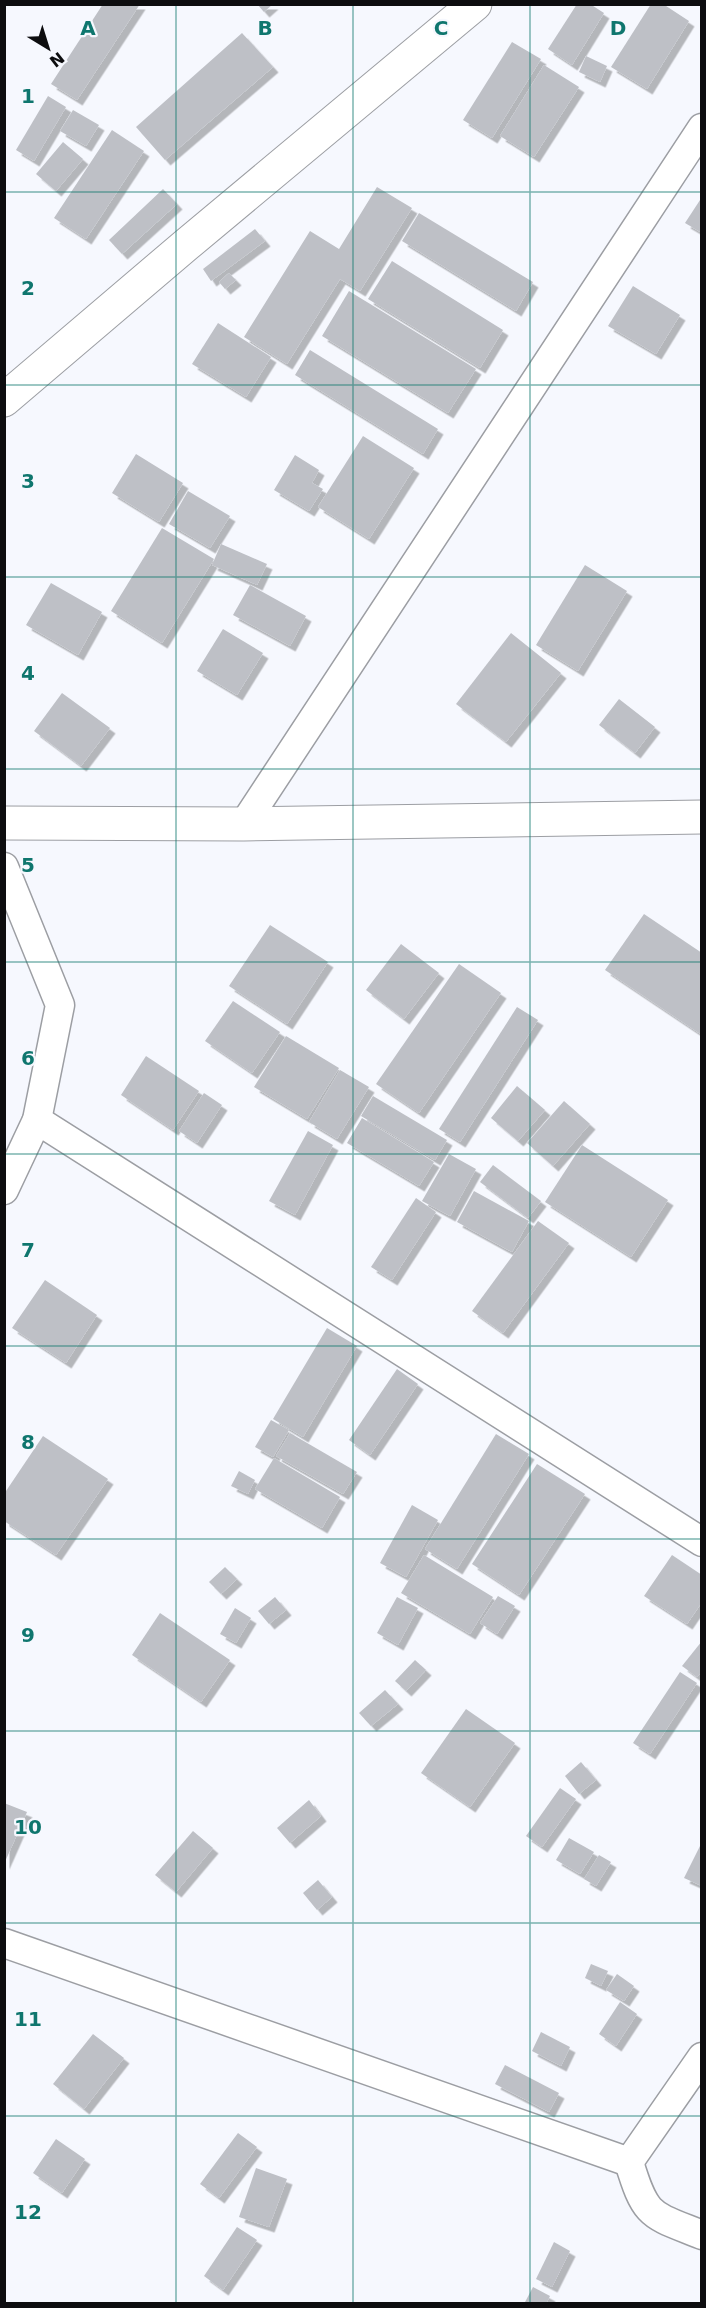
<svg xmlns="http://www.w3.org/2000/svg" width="706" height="2308" viewBox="0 0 706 2308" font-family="'DejaVu Sans',sans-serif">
<defs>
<filter id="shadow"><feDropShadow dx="5.5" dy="5.5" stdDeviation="0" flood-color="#0004"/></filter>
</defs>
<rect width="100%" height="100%" fill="#f6f8fe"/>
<g fill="#bec0c6" filter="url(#shadow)">
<path d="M103,4H140L77,100L51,84Z"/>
<path d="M257,4H273L264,12Z"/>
<path d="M577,4H590L604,13L572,65L548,49Z"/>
<path d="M651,4H663L689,21L647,89L611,67Z"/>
<path d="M242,33L273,67L165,160L136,127Z"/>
<path d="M512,42L541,59L492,138L463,120Z"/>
<path d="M586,56L607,66L600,82L579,72Z"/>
<path d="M544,65L579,87L534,157L500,136Z"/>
<path d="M48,96L66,107L34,161L16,150Z"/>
<path d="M73,110L99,125L86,146L60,131Z"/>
<path d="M112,130L144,151L86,239L54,218Z"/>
<path d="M63,142L83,159L56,191L36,174Z"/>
<path d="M377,187L412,208L360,291L340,279L287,364L244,337L310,231L339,249Z"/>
<path d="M163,189L177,204L122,254L109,240Z"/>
<path d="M702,197V233L685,223Z"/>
<path d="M419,213L533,282L516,311L402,241Z"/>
<path d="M255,229L265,241L211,281L203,269Z"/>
<path d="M392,261L503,330L480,368L368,299Z"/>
<path d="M229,273L236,280L225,289L219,282Z"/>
<path d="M633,286L680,315L656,354L608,326Z"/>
<path d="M349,291L476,369L448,413L322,336Z"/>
<path d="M218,323L271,357L246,397L192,364Z"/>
<path d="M310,350L438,429L423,454L295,375Z"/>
<path d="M363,436L414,468L369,539L318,507Z"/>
<path d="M136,454L183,483L159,522L112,493Z"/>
<path d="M295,455L319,470L312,483L323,489L309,511L274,490Z"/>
<path d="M188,491L230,516L210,548L169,524Z"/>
<path d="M162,528L214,559L162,643L111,611Z"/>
<path d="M221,544L267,564L257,585L212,565Z"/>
<path d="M585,565L627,591L578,671L536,645Z"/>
<path d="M51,583L102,612L78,655L26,625Z"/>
<path d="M250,585L306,616L290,646L233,615Z"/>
<path d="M223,629L263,653L237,695L197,671Z"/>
<path d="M511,633L561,673L506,742L456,704Z"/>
<path d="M62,693L110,728L81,766L34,731Z"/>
<path d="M619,699L655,727L635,753L599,725Z"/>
<path d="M644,914L702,953V1035L605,970Z"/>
<path d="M270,925L328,962L287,1024L229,986Z"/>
<path d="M401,944L439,973L404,1019L366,990Z"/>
<path d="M459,964L501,993L419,1113L376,1084Z"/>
<path d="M233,1001L280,1032L252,1073L205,1041Z"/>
<path d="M517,1007L538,1020L460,1142L439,1129Z"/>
<path d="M286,1036L339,1068L307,1119L254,1087Z"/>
<path d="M146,1056L199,1091L173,1130L121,1095Z"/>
<path d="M340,1070L369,1087L337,1139L309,1122Z"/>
<path d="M517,1086L545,1110L518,1141L491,1118Z"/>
<path d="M204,1093L222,1105L197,1143L179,1131Z"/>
<path d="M373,1096L447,1140L435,1160L361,1116Z"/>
<path d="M564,1101L590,1124L553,1166L527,1143Z"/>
<path d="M362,1118L434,1162L419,1186L347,1143Z"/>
<path d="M308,1131L333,1145L295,1215L269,1201Z"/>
<path d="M582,1145L668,1200L631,1257L545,1202Z"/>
<path d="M449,1154L476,1169L450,1216L422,1201Z"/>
<path d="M493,1165L541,1201L528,1218L480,1182Z"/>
<path d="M474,1191L529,1221L512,1252L457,1222Z"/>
<path d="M416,1198L436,1212L392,1280L371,1267Z"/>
<path d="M538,1221L569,1243L503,1333L472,1311Z"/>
<path d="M45,1280L97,1315L66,1363L12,1328Z"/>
<path d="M327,1328L357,1346L303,1437L273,1419Z"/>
<path d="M397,1369L418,1384L370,1455L349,1440Z"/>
<path d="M271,1420L289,1430L273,1457L255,1447Z"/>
<path d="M290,1433L357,1472L343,1494L276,1456Z"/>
<path d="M496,1434L529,1454L457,1569L425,1549Z"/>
<path d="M43,1436L108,1479L56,1555L4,1521V1494Z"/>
<path d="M274,1458L340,1497L322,1528L255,1489Z"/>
<path d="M537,1464L585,1494L519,1595L472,1564Z"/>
<path d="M239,1471L255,1480L248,1494L231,1486Z"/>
<path d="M412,1505L438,1520L406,1577L380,1563Z"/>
<path d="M424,1555L493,1597L470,1634L401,1593Z"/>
<path d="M672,1555L702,1575V1602L687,1624L644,1596Z"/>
<path d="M225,1567L237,1579L221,1594L209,1582Z"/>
<path d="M498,1596L515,1606L497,1634L480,1623Z"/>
<path d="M275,1597L286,1610L269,1624L258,1611Z"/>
<path d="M397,1597L418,1608L398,1645L377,1633Z"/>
<path d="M235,1608L251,1618L236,1643L220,1634Z"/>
<path d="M160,1613L230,1660L201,1702L132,1655Z"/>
<path d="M702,1641V1672L697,1677L682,1666Z"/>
<path d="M415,1660L426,1670L406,1691L395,1681Z"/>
<path d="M680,1672L697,1683L650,1754L633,1743Z"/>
<path d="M385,1690L398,1704L371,1726L359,1713Z"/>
<path d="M466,1709L515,1743L470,1807L421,1773Z"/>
<path d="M581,1762L596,1780L579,1794L565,1776Z"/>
<path d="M560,1788L576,1799L542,1847L526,1836Z"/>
<path d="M309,1800L321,1816L290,1843L277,1828Z"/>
<path d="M4,1803L27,1812L4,1864Z"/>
<path d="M193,1831L213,1848L176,1892L155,1875Z"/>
<path d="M569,1838L594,1852L580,1874L556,1860Z"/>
<path d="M702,1842V1886L684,1878Z"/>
<path d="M599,1855L611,1862L596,1886L584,1879Z"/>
<path d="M318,1880L332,1897L317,1910L303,1893Z"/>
<path d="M591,1964L608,1971L601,1986L585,1978Z"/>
<path d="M617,1974L634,1986L624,2001L606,1990Z"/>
<path d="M620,2002L637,2014L616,2046L599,2034Z"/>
<path d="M541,2032L570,2047L561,2066L532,2051Z"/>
<path d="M93,2034L124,2058L84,2109L53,2084Z"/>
<path d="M505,2065L559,2093L549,2112L495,2084Z"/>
<path d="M238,2133L257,2147L219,2198L200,2184Z"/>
<path d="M56,2139L85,2159L62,2193L33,2173Z"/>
<path d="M256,2168L287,2179L269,2227L239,2217Z"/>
<path d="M237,2227L257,2240L223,2290L204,2276Z"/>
<path d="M554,2242L570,2251L552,2287L536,2279Z"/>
<path d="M533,2287L550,2296L546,2304H524Z"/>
</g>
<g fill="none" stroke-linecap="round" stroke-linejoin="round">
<g stroke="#9c9ea3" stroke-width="31">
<g id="street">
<path d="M244,824L702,128"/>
<path d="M4,867L60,1005L37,1120L4,1190"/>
<path d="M37,1120L702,1542"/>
<path d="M4,1943L629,2162"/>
<path d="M629,2162L702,2057"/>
<path d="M629,2162C646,2218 650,2214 702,2235"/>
</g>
</g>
<g stroke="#9c9ea3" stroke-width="35">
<path id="secondary" d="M4,823L244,824L702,817"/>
</g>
<g stroke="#9c9ea3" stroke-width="35">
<path id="primary" d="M4,400L186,245L475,4"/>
</g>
<use href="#street" stroke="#fff" stroke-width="28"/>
<use href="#secondary" stroke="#fff" stroke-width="33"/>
<use href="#primary" stroke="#fff" stroke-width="33"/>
</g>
<path fill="none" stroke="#0f766e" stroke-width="1.5" stroke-opacity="0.55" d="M176,4V2304M353,4V2304M530,4V2304M4,192H702M4,385H702M4,577H702M4,769H702M4,962H702M4,1154H702M4,1346H702M4,1539H702M4,1731H702M4,1923H702M4,2116H702"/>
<g font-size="20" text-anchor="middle" font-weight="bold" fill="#0f766e" stroke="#f6f8fe" stroke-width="4.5" stroke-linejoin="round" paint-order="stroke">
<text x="88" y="35">A</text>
<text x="265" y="35">B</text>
<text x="441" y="35">C</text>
<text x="618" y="35">D</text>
<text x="28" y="103">1</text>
<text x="28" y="295">2</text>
<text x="28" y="488">3</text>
<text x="28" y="680">4</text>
<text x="28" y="872">5</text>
<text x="28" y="1065">6</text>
<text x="28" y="1257">7</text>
<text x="28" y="1449">8</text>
<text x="28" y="1642">9</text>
<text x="28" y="1834">10</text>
<text x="28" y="2026">11</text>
<text x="28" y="2219">12</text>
</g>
<rect width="706" height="2308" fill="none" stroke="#0d0d0f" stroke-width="12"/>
<g transform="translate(48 48) rotate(142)" stroke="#f6f8fe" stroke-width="4.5" paint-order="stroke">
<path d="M0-4.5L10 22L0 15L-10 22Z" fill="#0d0d0f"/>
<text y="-9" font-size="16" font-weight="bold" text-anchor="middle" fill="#0d0d0f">N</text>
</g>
</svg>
